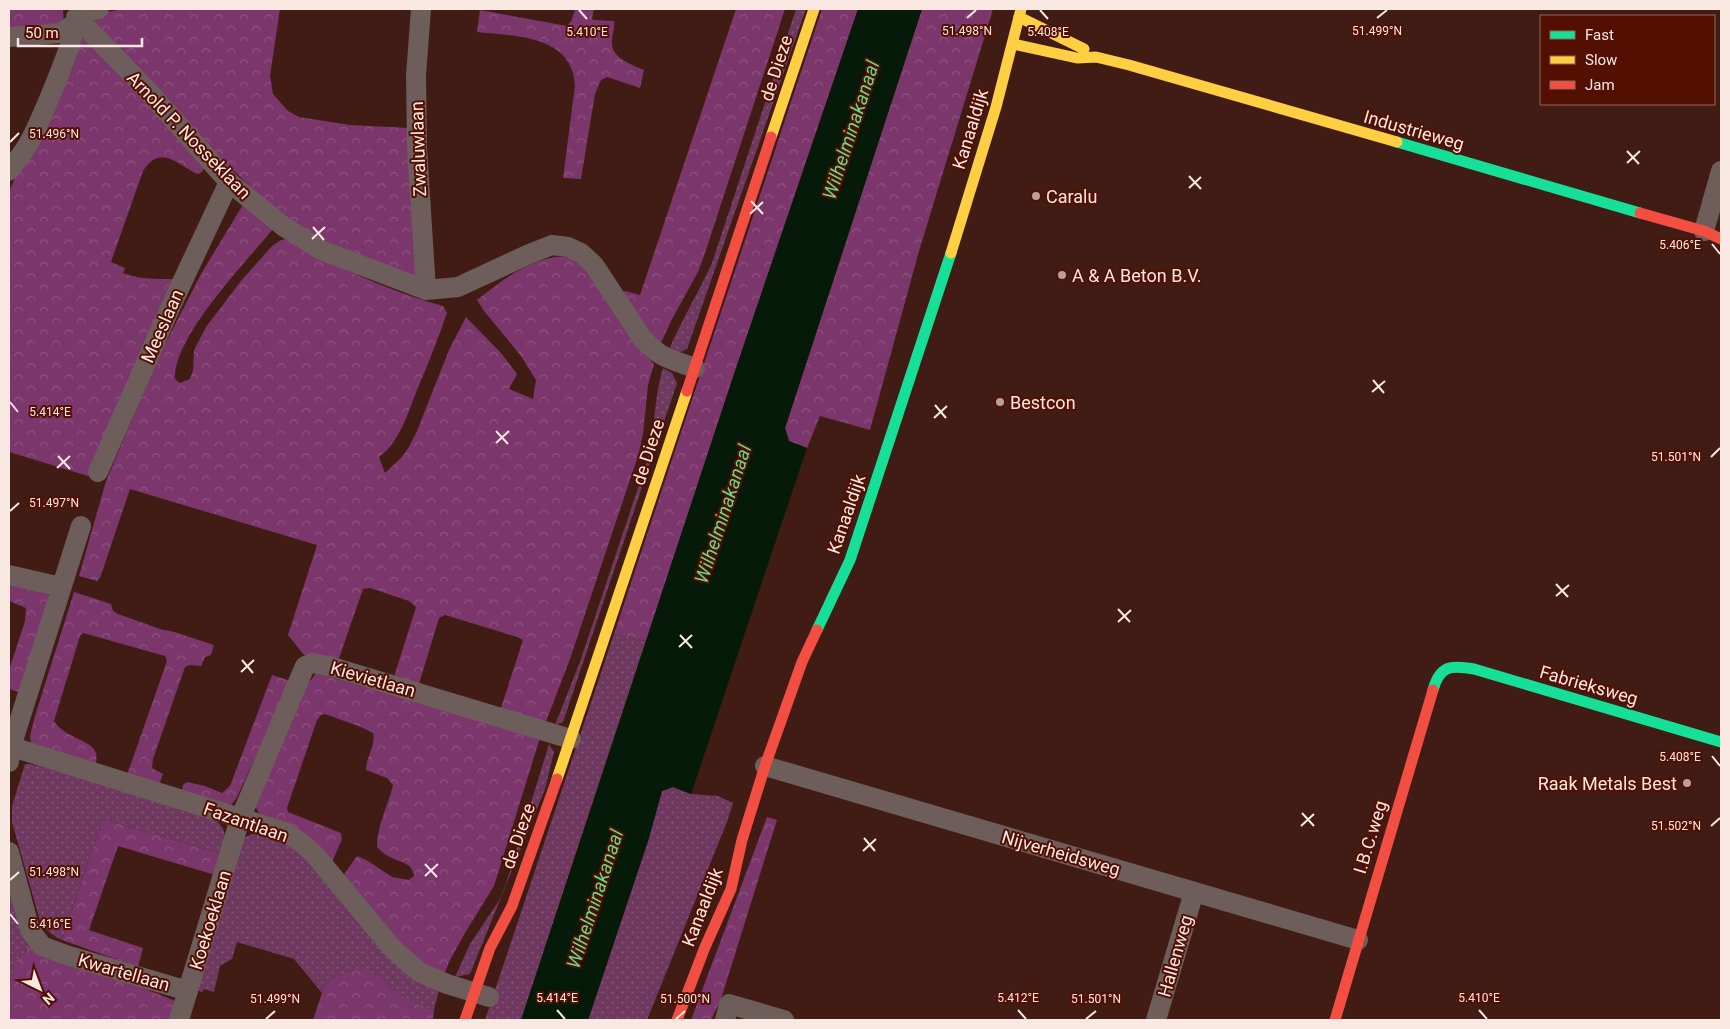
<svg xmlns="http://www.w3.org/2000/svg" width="1730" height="1029" viewBox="0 0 1730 1029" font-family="Roboto,sans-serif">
<defs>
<pattern id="green-dots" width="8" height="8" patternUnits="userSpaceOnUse" patternTransform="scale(1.25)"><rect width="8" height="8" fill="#6e385f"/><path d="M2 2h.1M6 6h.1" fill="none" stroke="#845576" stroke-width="1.8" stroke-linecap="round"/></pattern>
<pattern id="forest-crowns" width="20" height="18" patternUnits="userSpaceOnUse" patternTransform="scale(1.25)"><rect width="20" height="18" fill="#7b366b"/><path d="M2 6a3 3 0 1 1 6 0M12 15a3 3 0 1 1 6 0" fill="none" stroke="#8f5380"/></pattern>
</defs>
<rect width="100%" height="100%" fill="#411c14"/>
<g fill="url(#green-dots)">
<path d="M796,9H806L687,349L678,353L668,352C681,321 698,293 712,263Z"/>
<path d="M663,368L672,373L677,383L563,722L555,725L581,659L648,458C655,428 654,397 663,368Z"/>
<path d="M614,634L646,641L521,1020H485Z"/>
<path d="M549,744L554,752L545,789L470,974L455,977L470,944L500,899L506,884Z"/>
<path d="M25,764H30L55,770L214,819C229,831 225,838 221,854L103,819L62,940C53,936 46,930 40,921L12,822V806Z"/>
<path d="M673,787L691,794L718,796L733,803L727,822L647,1020H588L648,841L662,791Z"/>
<path d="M260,833L288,841L439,990L434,1010C415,1005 398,996 382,983L325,984L322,993L294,959L237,942L232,959L220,966L214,992L204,989L202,992L196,990L244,838L252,834Z"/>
<path d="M9,871L33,944L16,961L9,990Z"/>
</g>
<g fill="url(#forest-crowns)">
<path d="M9,9H63L64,26L9,32Z"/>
<path d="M123,9H280L270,76L273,94L288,111L299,117L350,125L409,128L421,272L410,278L304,232L269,204L203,142L94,25L92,15Z"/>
<path d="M575,9H594L592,18L593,20L614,21C615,28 612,35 612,42C611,58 632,65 644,70L640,88L607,77L601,80L595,94L581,179L563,178L575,86C573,35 515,36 477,32L480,10L567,26L572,20Z"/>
<path d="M736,9H785L705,253L698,272L671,321L660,345L621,295L625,291L640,295Z"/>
<path d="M822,9H858L734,374L646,641L614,634Z"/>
<path d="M922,9H993L919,251L870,430L820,416L807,448L789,441L785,428Z"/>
<path d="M83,36L206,165L202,172L198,174C177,165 161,143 143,171L111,262L125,268L123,273C141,280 158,279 177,279L88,476L9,452V191Z"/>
<path d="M244,203L273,229C247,261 172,338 175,379L180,383L190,379L193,370L194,350L206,327L241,281L272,246L281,240L287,239C337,267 388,291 443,306L447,313C438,339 428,364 417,390C408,412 400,442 379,457L385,473L402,457L409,447L417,431L449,350L466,317L501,353L517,374L509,389L533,399L536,380L521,356L484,311L477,300C499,282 527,261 556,257C566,256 575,259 583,263L646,355L654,364L648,385L643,434L638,456L570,659L545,724L500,711L523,640L517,637L445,615L439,618L419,684L394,677L416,607L409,601L370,588L363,589L338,661L316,655H304L288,635L317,545L130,489L100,578L97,581L79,576L106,481L158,358L201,274Z"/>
<path d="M9,583L47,593L49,597L22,693L9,689V670L25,621L26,608L9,601Z"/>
<path d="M74,592L111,604L113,611L118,614L163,630L171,631L214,645L211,655L205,657L201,666L190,665L185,667L153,759L152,768L163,774L159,785L127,775L167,661L165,656L83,633L80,636L54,721C64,738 91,739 96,753C97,756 96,761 96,765L31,743L30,736L35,716Z"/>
<path d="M316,673L540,738L494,886L465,933L450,960L444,975L412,960L343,876L357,856L368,861L392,877L409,880L414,876C412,862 401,863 390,857C385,855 381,851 377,847C377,825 388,806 393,785L387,778L366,770C366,757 376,745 373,733L361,727L325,714L321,715L317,720L287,808L288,812L341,833L342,839L332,862L260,815L255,806L308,684Z"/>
<path d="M272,675L291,681L236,799L230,806L182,792L183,785L187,782L205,786L222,793L230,786Z"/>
<path d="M767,817L777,820L721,999L711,1020H691Z"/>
<path d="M103,819L221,854L215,875L118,846L89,930L143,948L138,967L62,940Z"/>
<path d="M33,944L173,1000L177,1003L172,1020H9V984L16,961Z"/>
<path d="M367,968C387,987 407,1003 434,1010L433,1020H313L325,984L346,973Z"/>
</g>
<path fill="#061a09" d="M858,9H922L785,428L789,441L807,448L691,794L673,787L662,791L648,841L588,1020H521L734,374Z"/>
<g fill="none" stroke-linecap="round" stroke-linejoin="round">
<g stroke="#6d5d5b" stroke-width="20">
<path d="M421,9L416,75L417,148L426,290"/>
<path d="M77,22L92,10L99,9"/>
<path d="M9,37L61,33L77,22L90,31L149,92L229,182L283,226L321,250L426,290L458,287L527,255L552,245L568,247L581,253L594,265L642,338C661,359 670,359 695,368"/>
<path d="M9,171C16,161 25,151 31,139C40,121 79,32 76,17"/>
<path d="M1704,231L1721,171"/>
<path d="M98,472L170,308L229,182"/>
<path d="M9,575L61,587"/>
<path d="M9,746L285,832L303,844L315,855L392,948L419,972L447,984L489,997"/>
<path d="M9,762L11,747L81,526"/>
<path d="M765,766L1358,940"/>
<path d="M9,852L30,930L42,946L66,955L188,991"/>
<path d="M179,1020L240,819L305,666L313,663L332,667L571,739"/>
<path d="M725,1020L729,1004L784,1020"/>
<path d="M1156,1020L1194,892"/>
</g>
<g stroke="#16e098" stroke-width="11">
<path d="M1397,142L1640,213"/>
<path d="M817,630L850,560L951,253"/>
<path d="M1433,690C1440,665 1451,665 1474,669L1721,742"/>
</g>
<g stroke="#ffcf43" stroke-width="11">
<path d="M1019,17L1084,49"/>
<path d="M1013,44L1077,58L1096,57L1129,65L1397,142"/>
<path d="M771,137L814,9"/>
<path d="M951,253L996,107L1021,9"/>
<path d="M557,779L687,391"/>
</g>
<g stroke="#f24e42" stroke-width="11">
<path d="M1640,213L1704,231L1721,239"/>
<path d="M687,391L771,137"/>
<path d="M465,1020L490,948L512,906L557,779"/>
<path d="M677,1020L705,947L731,889L742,840L765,766L802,662L817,630"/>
<path d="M1335,1020L1433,690"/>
</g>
</g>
<path fill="none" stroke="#fae8e3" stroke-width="2" d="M579,10L587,19M1040,10L1048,19M967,18L976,10M1377,18L1387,10M10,142L19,133M1627,151L1639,164M1627,163L1640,151M1189,176L1201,189M1189,188L1201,177M751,201L763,214M750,214L763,202M313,227L324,240M312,239L325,227M1712,244L1720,254M1373,380L1384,393M1372,392L1385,381M10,402L18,412M935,405L946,418M934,418L947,406M496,431L508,444M496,443L509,431M58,456L70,469M1711,457L1720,448M57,468L70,456M10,511L19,503M1556,584L1568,597M1556,596L1569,585M1118,609L1130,622M1118,622L1131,610M680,635L692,648M679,647L692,635M242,660L253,673M241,672L254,660M1712,756L1720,766M1302,813L1314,826M1301,826L1314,814M1711,826L1720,818M864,838L875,851M863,851L876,839M425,864L437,877M425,876L438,864M10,880L19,872M10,914L18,924M557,1010L565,1019M1018,1010L1026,1019M1479,1010L1487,1019M266,1019L275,1011M676,1019L685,1011M1086,1019L1096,1011"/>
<g fill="#b9a19b" stroke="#530f02" stroke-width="2">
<circle cx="1036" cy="196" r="5"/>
<circle cx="1062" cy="275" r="5"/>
<circle cx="1000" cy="402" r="5"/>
<circle cx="1687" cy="783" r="5"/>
</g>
<g text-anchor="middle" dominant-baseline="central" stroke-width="4" stroke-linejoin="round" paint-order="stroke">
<g font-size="18" fill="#fae8e3" stroke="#530f02">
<text transform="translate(776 68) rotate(-72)">de Dieze</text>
<text transform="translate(970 129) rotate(-73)">Kanaaldijk</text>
<text transform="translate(1414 130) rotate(16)">Industrieweg</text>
<text transform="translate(189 135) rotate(46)">Arnold P. Nosseklaan</text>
<text transform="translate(418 149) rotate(-92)">Zwaluwlaan</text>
<text transform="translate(162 326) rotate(-66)">Meeslaan</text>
<text transform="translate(648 452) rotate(-72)">de Dieze</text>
<text transform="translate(846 514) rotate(-71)">Kanaaldijk</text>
<text transform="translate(373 679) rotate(16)">Kievietlaan</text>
<text transform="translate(1589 685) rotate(16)">Fabrieksweg</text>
<text transform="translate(246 822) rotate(19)">Fazantlaan</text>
<text transform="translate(518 836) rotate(-71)">de Dieze</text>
<text transform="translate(1370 837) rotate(-73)">I.B.C.weg</text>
<text transform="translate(1061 853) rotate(16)">Nijverheidsweg</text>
<text transform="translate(702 907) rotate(-69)">Kanaaldijk</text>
<text transform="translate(210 920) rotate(-73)">Koekoeklaan</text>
<text transform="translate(1175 956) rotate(-74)">Hallenweg</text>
<text transform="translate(124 972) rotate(16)">Kwartellaan</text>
</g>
<g font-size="18" fill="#fae8e3" stroke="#530f02" text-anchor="start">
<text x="1046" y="196">Caralu</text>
<text x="1072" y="275">A &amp; A Beton B.V.</text>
<text x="1010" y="402">Bestcon</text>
<text x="1677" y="783" text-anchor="end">Raak Metals Best</text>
</g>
<g font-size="19" font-style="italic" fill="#5ddd8e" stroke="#530f02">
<text transform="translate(851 130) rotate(-72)">Wilhelminakanaal</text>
<text transform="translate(723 514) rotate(-72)">Wilhelminakanaal</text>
<text transform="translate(595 899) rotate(-72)">Wilhelminakanaal</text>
</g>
</g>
<g font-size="12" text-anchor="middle" fill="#fae8e3" stroke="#530f02" stroke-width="4" stroke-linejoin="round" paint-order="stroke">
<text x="967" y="35">51.498°N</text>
<text x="1377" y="35">51.499°N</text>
<text x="587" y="36">5.410°E</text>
<text x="1048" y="36">5.408°E</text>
<text x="54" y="138">51.496°N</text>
<text x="1680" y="249">5.406°E</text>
<text x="50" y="416">5.414°E</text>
<text x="1676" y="461">51.501°N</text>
<text x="54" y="507">51.497°N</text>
<text x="1680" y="761">5.408°E</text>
<text x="1676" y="830">51.502°N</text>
<text x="54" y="876">51.498°N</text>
<text x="50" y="928">5.416°E</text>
<text x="557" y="1002">5.414°E</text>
<text x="1018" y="1002">5.412°E</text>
<text x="1479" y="1002">5.410°E</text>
<text x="275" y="1003">51.499°N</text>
<text x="685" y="1003">51.500°N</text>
<text x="1096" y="1003">51.501°N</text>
</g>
<rect width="1730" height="1029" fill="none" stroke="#fae8e3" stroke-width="20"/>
<rect x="1540" y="15" width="175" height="90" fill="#530f02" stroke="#96665c"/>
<rect x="1550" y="31" width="25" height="8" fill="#16e098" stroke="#96665c"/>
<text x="1585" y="40" font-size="15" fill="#fae8e3">Fast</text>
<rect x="1550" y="56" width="25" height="8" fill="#ffcf43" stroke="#96665c"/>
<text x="1585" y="65" font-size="15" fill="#fae8e3">Slow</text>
<rect x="1550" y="81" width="25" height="8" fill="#f24e42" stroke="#96665c"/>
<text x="1585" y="90" font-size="15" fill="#fae8e3">Jam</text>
<g transform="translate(40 989) rotate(138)" stroke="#530f02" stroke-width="4" paint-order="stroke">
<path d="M0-4L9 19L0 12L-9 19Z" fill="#fae8e3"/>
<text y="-8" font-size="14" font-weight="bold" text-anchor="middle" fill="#fae8e3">N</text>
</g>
<path d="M18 38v8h124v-8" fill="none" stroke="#fae8e3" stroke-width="2.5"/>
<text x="25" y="38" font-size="15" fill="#fae8e3" stroke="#530f02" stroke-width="4" paint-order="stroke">50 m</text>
</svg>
